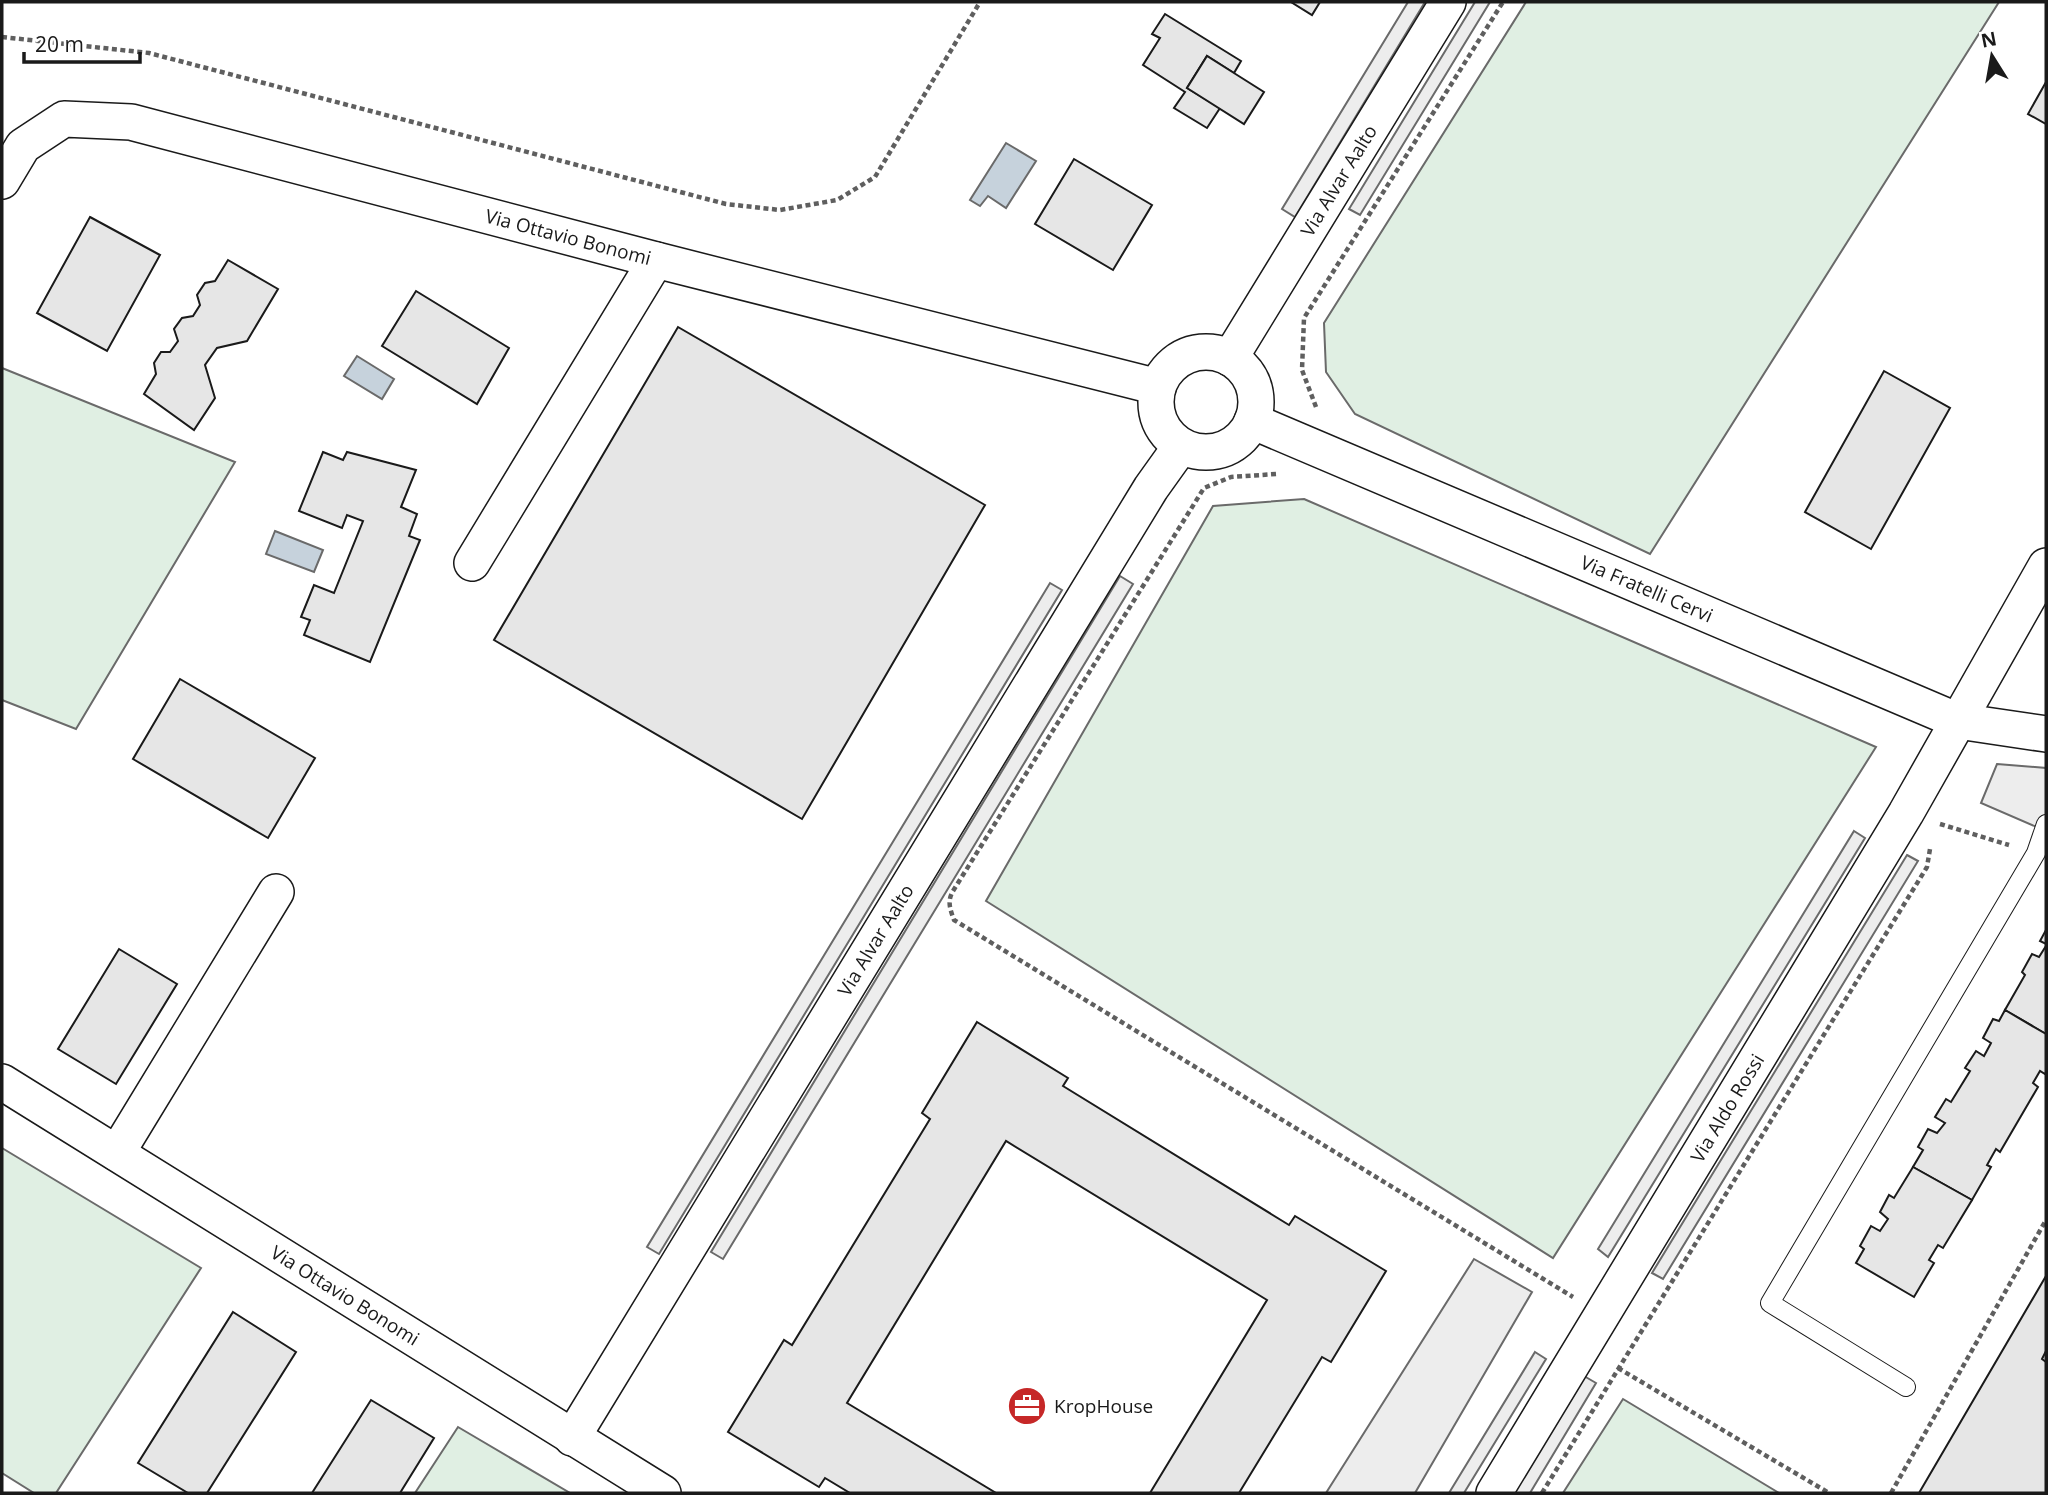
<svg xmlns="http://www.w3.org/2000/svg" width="2048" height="1495" viewBox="0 0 2048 1495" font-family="'Open Sans',sans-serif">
<rect width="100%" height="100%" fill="#fff"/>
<g fill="#e0efe3" stroke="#6a6a6a" stroke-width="2">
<path d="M1526,2H1999L1650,554L1355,414L1326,372L1324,323Z"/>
<path d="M2,368L235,462L76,729L2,700Z"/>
<path d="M1304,499L1876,747L1553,1258L986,901L1213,506Z"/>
<path d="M2,1148L201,1268L56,1493H34L2,1473Z"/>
<path d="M1623,1399L1779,1493H1563Z"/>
<path d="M458,1427L570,1493H415Z"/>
</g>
<g fill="#ededed" stroke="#6a6a6a" stroke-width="2">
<path d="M1408,2H1425L1295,217L1282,209Z"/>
<path d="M1475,2H1490L1360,215L1349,209Z"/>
<path d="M1120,576L1133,584L723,1259L711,1252Z"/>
<path d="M1050,583L1062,590L659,1254L647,1247Z"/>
<path d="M1997,764L2046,768V831L1981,803Z"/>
<path d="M1854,831L1865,838L1608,1257L1598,1249Z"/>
<path d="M1907,855L1918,861L1663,1279L1652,1273Z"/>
<path d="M1474,1259L1532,1292L1415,1493H1326Z"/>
<path d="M1535,1352L1546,1359L1464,1493H1449Z"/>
<path d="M1584,1376L1596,1383L1530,1493H1514Z"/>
</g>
<g fill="#c6d2dc" stroke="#6a6a6a" stroke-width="2">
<path d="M1006,143L1036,161L1006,208L988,196L980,206L970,200Z"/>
<path d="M357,356L394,379L382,399L344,376Z"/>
<path d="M275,531L323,550L314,572L266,554Z"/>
</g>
<g fill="#e6e6e6" stroke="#1a1a1a" stroke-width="2">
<path d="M1291,2H1320L1312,15Z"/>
<path d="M1165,14L1241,61L1234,73L1207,56L1187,88L1220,108L1207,128L1174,108L1185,92L1143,65L1160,38L1152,34Z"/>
<path d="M1207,56L1264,92L1244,124L1187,88Z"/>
<path d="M2046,82V124L2028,114Z"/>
<path d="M1074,159L1152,205L1113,270L1035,224Z"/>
<path d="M90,217L160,255L107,351L37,313Z"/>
<path d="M228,260L278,289L247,341L217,348L205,365L215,398L194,430L144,394L156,374L154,363L161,352H170L178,341L174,329L182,318L193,316L200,305L197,295L205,283L215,281Z"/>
<path d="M416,291L509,348L477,404L382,346Z"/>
<path d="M678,327L985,505L802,819L494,640Z"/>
<path d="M1884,371L1950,408L1871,549L1805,512Z"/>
<path d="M323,452L343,460L347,452L416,470L401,507L417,514L409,536L420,540L370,662L304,635L310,620L301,617L314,585L334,593L363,521L347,515L342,528L299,511Z"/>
<path d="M180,679L315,758L268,838L133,759Z"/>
<path d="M2046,930V944L2040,941Z"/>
<path d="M2046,946V1034L2005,1010L2025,975L2022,972L2032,954L2039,957Z"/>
<path d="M119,949L177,984L116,1084L58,1049Z"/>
<path d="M2005,1010L2046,1034V1072L2045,1074L2040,1071L2033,1083L2038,1087L2000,1152L1996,1149L1987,1165L1991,1167L1972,1200L1913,1167L1923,1150L1918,1147L1928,1129L1937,1133L1945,1123L1935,1117L1946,1099L1951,1102L1970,1071L1965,1068L1976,1051L1984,1056L1991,1043L1983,1038L1993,1019L1999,1021Z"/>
<path d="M977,1022L1068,1078L1063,1086L1289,1225L1295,1216L1386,1271L1331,1362L1322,1357L1239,1493H1150L1267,1300L1006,1141L847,1403L996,1493H850L825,1478L819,1487L728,1432L784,1340L792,1345L930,1119L922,1113Z"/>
<path d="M1913,1167L1972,1200L1943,1248L1938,1245L1929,1260L1934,1263L1914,1297L1856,1263L1864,1249L1860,1246L1871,1226L1880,1231L1888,1219L1880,1212L1889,1195L1894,1198Z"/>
<path d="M2046,1276V1351L2042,1359L2046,1362V1493H1919Z"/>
<path d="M233,1312L296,1352L207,1493H188L138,1463Z"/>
<path d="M371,1400L434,1438L400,1493H312Z"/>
</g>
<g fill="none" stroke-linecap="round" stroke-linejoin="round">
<g stroke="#1a1a1a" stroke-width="20">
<path id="lane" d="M1906,1387L1770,1303L2036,853L2046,824"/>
</g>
<g stroke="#1a1a1a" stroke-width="38">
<g id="street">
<path id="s1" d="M2,181L23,146L64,119L131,122L656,260L1158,387"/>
<circle cx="1206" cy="402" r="50"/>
<path id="s2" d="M1230,358L1448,2"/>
<path id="s3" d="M1252,421L1958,721L2046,734"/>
<path d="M472,563L656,260"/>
<path id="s4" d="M2,1082L663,1493"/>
<path d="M117,1153L276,892"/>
<path id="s5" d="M572,1438L1151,488L1181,446"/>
<path id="s6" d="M1494,1493L1906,813L2046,566"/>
</g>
</g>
<g stroke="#5f5f5f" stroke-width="4.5" stroke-dasharray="5 3.5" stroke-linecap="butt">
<path d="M2,37L149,53L726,204L780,210L837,200L875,177L980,2"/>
<path d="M1316,407L1302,370L1304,318L1503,2"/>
<path d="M1276,474L1231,477L1204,488L953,891C947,901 950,909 954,920L1573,1297"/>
<path d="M1940,824L2009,845"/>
<path d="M1618,1368L1829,1493"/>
<path d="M1542,1493L1927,867L1930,849"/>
<path d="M1891,1493L2046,1220"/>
</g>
<use href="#lane" stroke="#fff" stroke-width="18"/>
<use href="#street" stroke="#fff" stroke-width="35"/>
</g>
<defs>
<g id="office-disc" transform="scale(2.0125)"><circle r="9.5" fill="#c62828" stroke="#fff"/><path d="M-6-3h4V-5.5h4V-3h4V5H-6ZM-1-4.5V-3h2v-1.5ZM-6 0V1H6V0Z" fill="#fff"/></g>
</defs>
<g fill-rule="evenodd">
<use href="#office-disc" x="1027" y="1406"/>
</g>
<g text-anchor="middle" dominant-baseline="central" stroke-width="5" stroke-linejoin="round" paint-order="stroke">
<g font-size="19" fill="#1a1a1a" stroke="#fff">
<text stroke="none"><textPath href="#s2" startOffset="208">Via Alvar Aalto</textPath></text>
<text stroke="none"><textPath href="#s1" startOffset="609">Via Ottavio Bonomi</textPath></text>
<text stroke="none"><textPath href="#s3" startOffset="429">Via Fratelli Cervi</textPath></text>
<text stroke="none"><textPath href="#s5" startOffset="583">Via Alvar Aalto</textPath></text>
<text stroke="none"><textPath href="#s6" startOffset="450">Via Aldo Rossi</textPath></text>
<text stroke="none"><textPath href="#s4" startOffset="404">Via Ottavio Bonomi</textPath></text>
</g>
<g font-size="19" fill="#1a1a1a" stroke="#fff" text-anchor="start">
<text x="1054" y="1406">KropHouse</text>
</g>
</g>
<rect width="2048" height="1495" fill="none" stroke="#1a1a1a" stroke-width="7"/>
<g transform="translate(1992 56) rotate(349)" stroke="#ffffff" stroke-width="5" paint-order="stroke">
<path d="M0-5L12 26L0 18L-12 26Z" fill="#1a1a1a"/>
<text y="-10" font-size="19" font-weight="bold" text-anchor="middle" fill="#1a1a1a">N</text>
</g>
<path d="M24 52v10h116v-10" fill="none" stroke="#1a1a1a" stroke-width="3.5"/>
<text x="35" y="52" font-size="21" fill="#1a1a1a" stroke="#ffffff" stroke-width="5" paint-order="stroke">20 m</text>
</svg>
